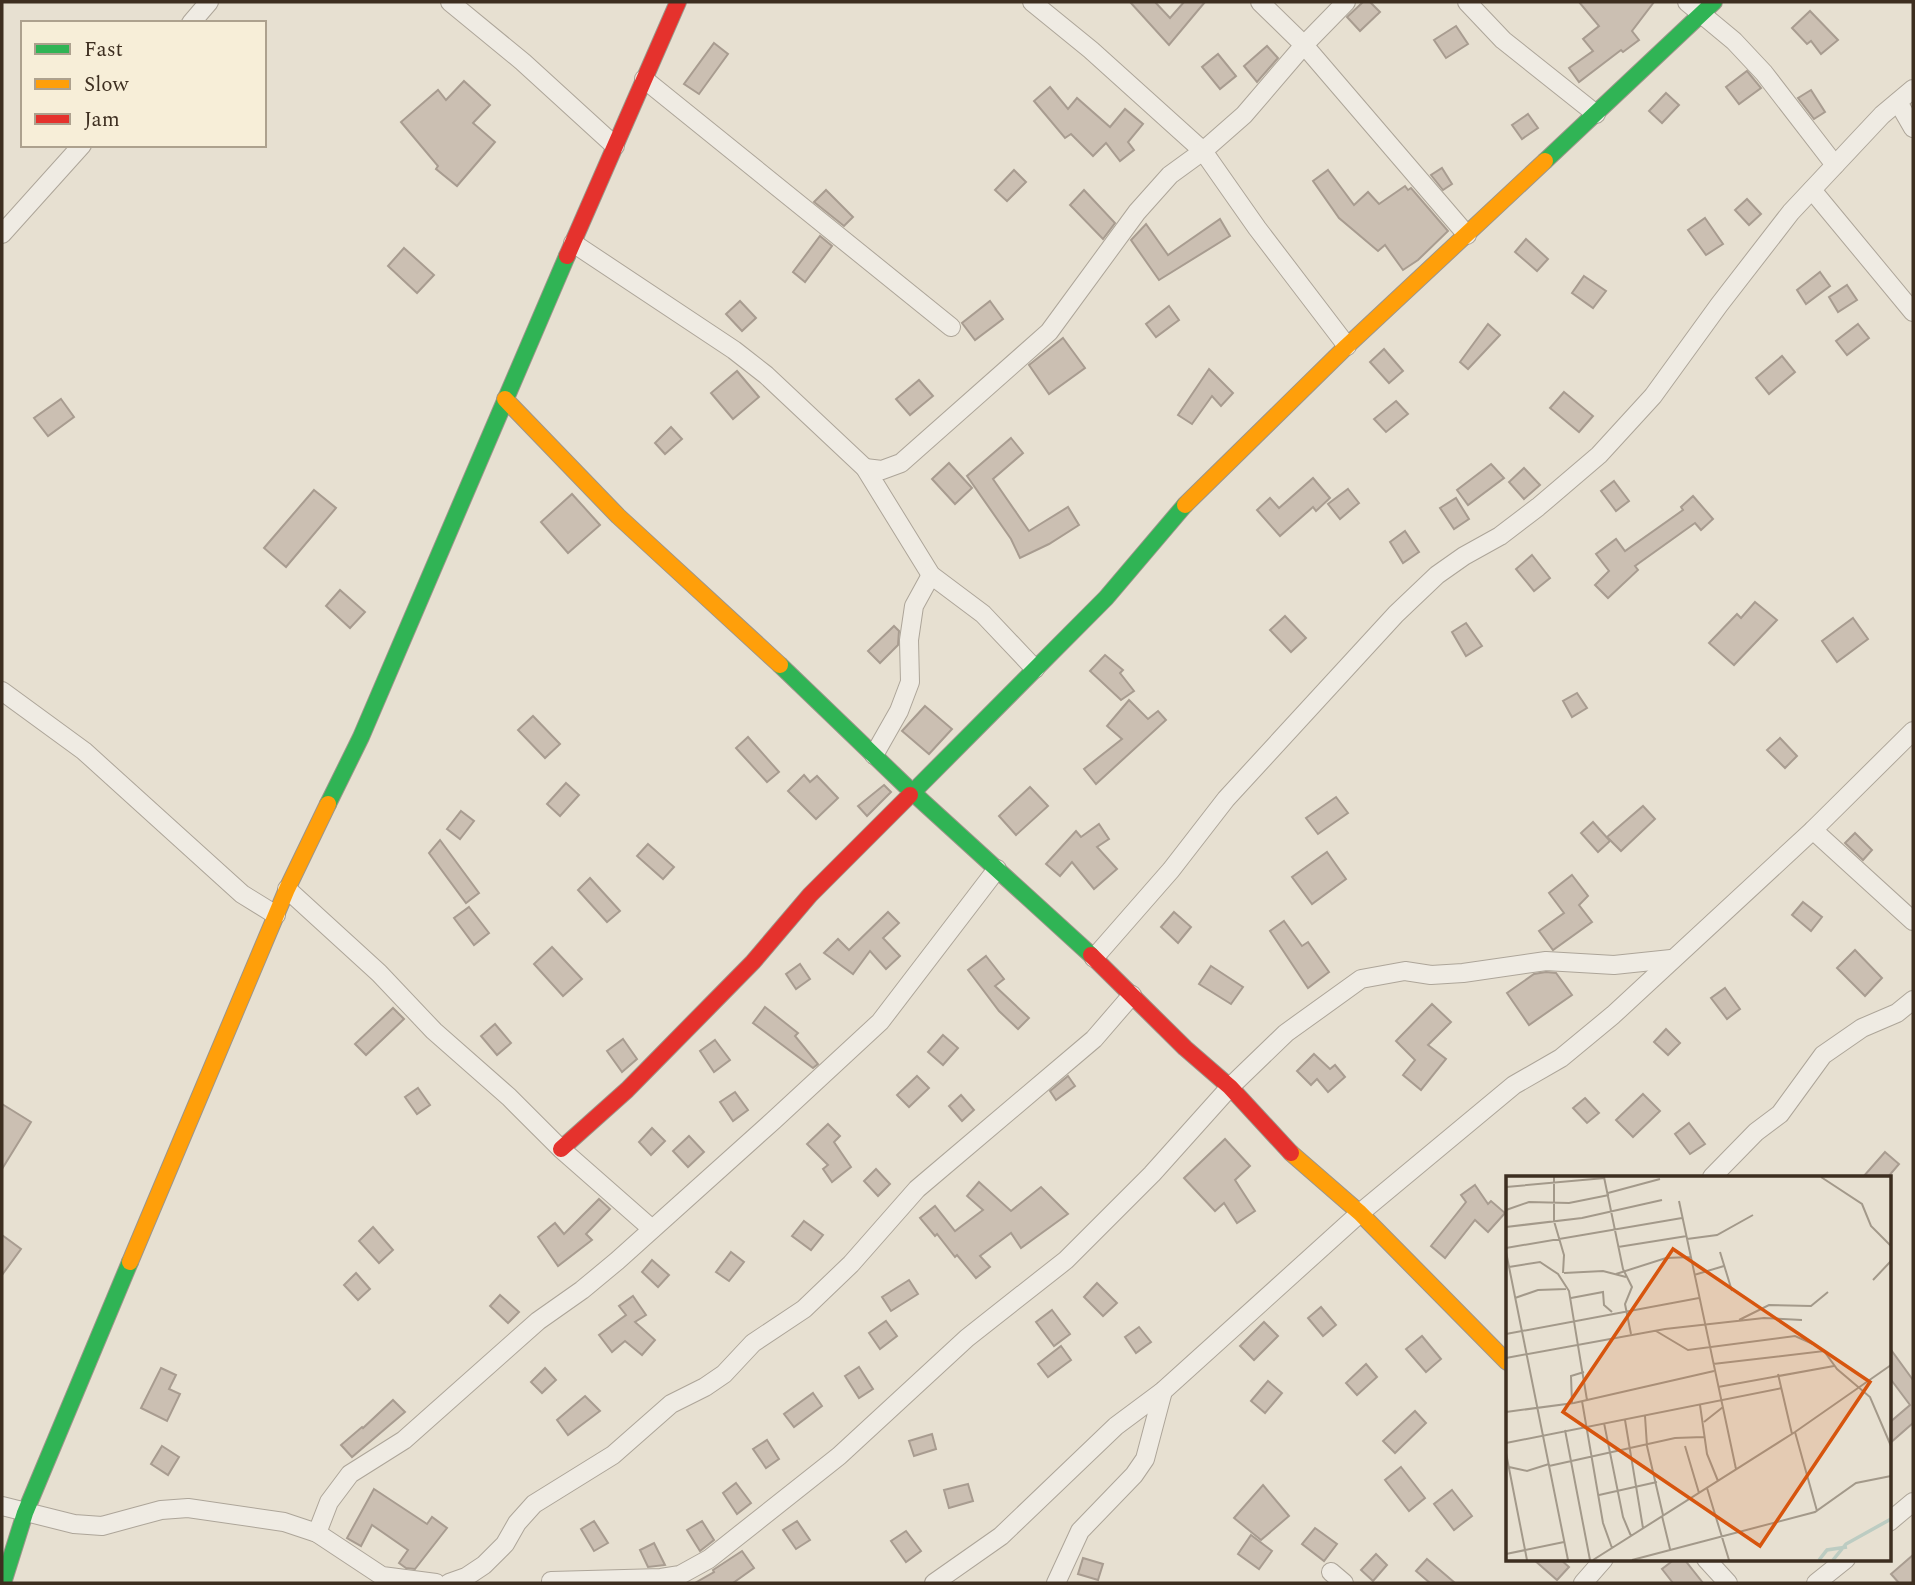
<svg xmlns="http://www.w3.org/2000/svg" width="1915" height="1585" viewBox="0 0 1915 1585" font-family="Spectral,serif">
<rect width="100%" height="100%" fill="#e7e0d1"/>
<g fill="#cbbfb2" stroke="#a89c90" stroke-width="2">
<path d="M1130,2H1155L1170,18L1184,2H1205L1169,45Z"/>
<path d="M1363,2H1370L1380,12L1360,31L1347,17Z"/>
<path d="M1579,2H1654L1632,31L1639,40L1623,52L1621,50L1579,82L1569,68L1593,51L1583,39L1599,26Z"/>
<path d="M1810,11L1838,40L1821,54L1811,41L1807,44L1792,28Z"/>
<path d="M1456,26L1468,44L1446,58L1434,40Z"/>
<path d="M714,43L728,54L699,94L684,84Z"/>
<path d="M1267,46L1278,58L1257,82L1244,66Z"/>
<path d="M1218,54L1236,76L1220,89L1202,67Z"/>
<path d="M1747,71L1761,88L1739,104L1726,87Z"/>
<path d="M464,81L490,105L473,123L495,142L457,186L436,169L438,166L401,122L438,90L446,100Z"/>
<path d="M1050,87L1068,109L1077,98L1110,127L1125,109L1143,124L1128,142L1134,150L1120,161L1106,143L1093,156L1071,134L1065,138L1034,101Z"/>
<path d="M1811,90L1825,112L1814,119L1798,98Z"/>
<path d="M1666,93L1679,105L1662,123L1649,111Z"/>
<path d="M1528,114L1538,128L1522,139L1512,125Z"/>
<path d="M1442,168L1452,184L1443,190L1431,175Z"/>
<path d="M1014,170L1026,182L1007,201L995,190Z"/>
<path d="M1328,170L1354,205L1368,192L1379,204L1405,186L1408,190L1411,188L1448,231L1418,260L1403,270L1385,245L1378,251L1339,218L1313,181Z"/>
<path d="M826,190L853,217L844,226L814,202Z"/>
<path d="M1084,190L1115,223L1103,239L1070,205Z"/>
<path d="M1747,199L1761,214L1749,225L1735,210Z"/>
<path d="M1705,218L1723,244L1706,255L1688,230Z"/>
<path d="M1220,219L1230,236L1159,280L1131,240L1146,224L1168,255Z"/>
<path d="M820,236L832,246L805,282L793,272Z"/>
<path d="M1526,239L1548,259L1537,271L1515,252Z"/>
<path d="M404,248L434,275L417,293L388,266Z"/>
<path d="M1820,272L1830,286L1806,304L1797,290Z"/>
<path d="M1584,276L1606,291L1593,308L1572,293Z"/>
<path d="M1847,285L1857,300L1838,312L1829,297Z"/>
<path d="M740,301L756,318L742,331L726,314Z"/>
<path d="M990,301L1003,319L975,340L962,323Z"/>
<path d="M1169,306L1179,320L1156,337L1146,324Z"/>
<path d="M1488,324L1500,335L1468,369L1460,362Z"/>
<path d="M1858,324L1869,338L1847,355L1836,341Z"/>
<path d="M1063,338L1085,368L1049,394L1029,365Z"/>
<path d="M1384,349L1403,371L1389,383L1370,362Z"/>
<path d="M1782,356L1795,372L1769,394L1756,378Z"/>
<path d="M1209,369L1233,393L1221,406L1212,396L1192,424L1178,415Z"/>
<path d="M737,371L759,397L733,419L711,393Z"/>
<path d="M919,380L933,396L910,415L896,399Z"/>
<path d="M1564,392L1593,416L1579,432L1550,408Z"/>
<path d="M61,399L74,417L48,436L34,418Z"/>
<path d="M1396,401L1408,414L1386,432L1374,419Z"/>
<path d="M671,427L682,439L665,454L655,443Z"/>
<path d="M1011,438L1023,453L993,479L1029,531L1068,507L1079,525L1049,544L1020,558L1011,539L967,476Z"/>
<path d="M949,463L972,488L955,504L932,479Z"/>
<path d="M1491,464L1504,478L1468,505L1457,490Z"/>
<path d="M1524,468L1540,485L1524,499L1509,482Z"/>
<path d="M1313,478L1330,498L1316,511L1313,507L1280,536L1257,510L1270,498L1279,508Z"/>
<path d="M1614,481L1629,501L1616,511L1601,491Z"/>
<path d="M1348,489L1359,503L1340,519L1328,504Z"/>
<path d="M314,490L336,508L286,567L264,548Z"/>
<path d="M572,494L600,525L568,553L541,522Z"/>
<path d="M1693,496L1713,519L1701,530L1695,523L1635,566L1638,570L1608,598L1595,585L1609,571L1596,554L1616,539L1625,551L1683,510L1681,507Z"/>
<path d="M1456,498L1469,519L1454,529L1440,508Z"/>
<path d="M1405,531L1419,552L1403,563L1390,542Z"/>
<path d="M1532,555L1550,578L1534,591L1516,569Z"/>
<path d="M340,590L365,612L350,628L326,606Z"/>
<path d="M1755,602L1777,620L1734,665L1709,643L1737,614L1741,618Z"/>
<path d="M1285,616L1306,638L1291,652L1270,630Z"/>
<path d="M1853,618L1868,639L1837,662L1822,641Z"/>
<path d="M1466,623L1482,646L1466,656L1452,632Z"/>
<path d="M894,626L899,631L898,645L880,663L868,651Z"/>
<path d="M1105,655L1123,670L1120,673L1134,691L1121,700L1090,671Z"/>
<path d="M1577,693L1587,708L1572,717L1563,701Z"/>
<path d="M1129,700L1148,719L1158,711L1166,720L1096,784L1084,769L1122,739L1107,726Z"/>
<path d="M925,706L952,729L929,754L902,731Z"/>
<path d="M533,716L560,744L545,758L518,730Z"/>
<path d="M748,737L779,772L767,782L736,748Z"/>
<path d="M1780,738L1797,756L1785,768L1767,750Z"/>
<path d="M804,775L810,782L817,776L838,798L816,819L788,791Z"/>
<path d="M566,783L579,795L560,816L547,804Z"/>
<path d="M884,785L891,792L867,816L858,806Z"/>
<path d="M1030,787L1048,806L1016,835L999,816Z"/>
<path d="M1336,797L1348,813L1318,834L1306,818Z"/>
<path d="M1643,806L1655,819L1621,851L1607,837Z"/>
<path d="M461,811L474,821L460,839L447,829Z"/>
<path d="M1593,822L1610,841L1598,852L1581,833Z"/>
<path d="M1099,824L1109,839L1097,847L1117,869L1094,889L1072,862L1060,876L1046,864L1076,831L1081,837Z"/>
<path d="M1855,833L1872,850L1863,860L1845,843Z"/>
<path d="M440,840L479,893L466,903L429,853Z"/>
<path d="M648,844L674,867L663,879L637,856Z"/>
<path d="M1327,852L1346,879L1312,904L1292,877Z"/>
<path d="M1572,875L1588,896L1579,905L1592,922L1553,950L1539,931L1564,913L1549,893Z"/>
<path d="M590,878L620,911L607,922L578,890Z"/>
<path d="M1803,902L1822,917L1811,931L1792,915Z"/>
<path d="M469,907L489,933L474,945L454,918Z"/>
<path d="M888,912L899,923L883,938L900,956L886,969L870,951L853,974L824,953L838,939L849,950Z"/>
<path d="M1174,912L1191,927L1178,943L1161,927Z"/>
<path d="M1284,921L1302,946L1308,942L1329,972L1308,988L1270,931Z"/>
<path d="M552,947L582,979L563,996L534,964Z"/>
<path d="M1855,950L1882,978L1865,996L1837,968Z"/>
<path d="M986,956L1004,979L995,986L1029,1018L1018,1029L999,1011L968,970Z"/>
<path d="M800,964L810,979L796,989L786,974Z"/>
<path d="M1211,966L1243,987L1231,1004L1199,984Z"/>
<path d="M1546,972L1556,973L1572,995L1529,1025L1507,993L1534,974Z"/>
<path d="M1725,988L1740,1009L1727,1019L1711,998Z"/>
<path d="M1432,1004L1451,1022L1428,1045L1446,1059L1421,1090L1403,1075L1415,1060L1396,1041Z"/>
<path d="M765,1007L798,1033L795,1036L818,1064L813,1068L753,1023Z"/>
<path d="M393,1008L404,1019L366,1055L355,1044Z"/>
<path d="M495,1024L511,1043L497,1055L481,1036Z"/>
<path d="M1666,1029L1680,1043L1668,1055L1654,1042Z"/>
<path d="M943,1035L958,1048L943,1065L928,1052Z"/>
<path d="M623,1039L637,1059L622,1072L607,1051Z"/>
<path d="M715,1040L730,1060L714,1072L700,1051Z"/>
<path d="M1314,1054L1330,1069L1335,1065L1345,1077L1328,1092L1317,1079L1311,1085L1297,1071Z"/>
<path d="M917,1076L929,1088L909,1107L897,1095Z"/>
<path d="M1068,1076L1075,1086L1056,1100L1050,1091Z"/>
<path d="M418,1088L430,1105L417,1114L405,1097Z"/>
<path d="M735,1092L748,1110L733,1121L720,1102Z"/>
<path d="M1643,1094L1660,1111L1633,1137L1616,1120Z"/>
<path d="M961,1095L974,1110L962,1121L949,1106Z"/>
<path d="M1585,1098L1599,1113L1587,1123L1573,1108Z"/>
<path d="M2,1104L31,1122L2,1169Z"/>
<path d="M1689,1123L1705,1144L1690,1154L1675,1134Z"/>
<path d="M828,1124L840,1136L834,1142L851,1167L832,1182L823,1169L828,1165L807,1144Z"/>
<path d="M652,1128L665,1141L651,1155L639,1142Z"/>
<path d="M689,1136L704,1152L688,1167L673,1151Z"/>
<path d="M1225,1139L1250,1166L1235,1180L1255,1211L1237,1223L1224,1203L1215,1211L1184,1178Z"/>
<path d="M1885,1152L1899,1164L1888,1177H1863Z"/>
<path d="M876,1169L890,1184L878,1196L864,1181Z"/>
<path d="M979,1182L1011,1211L1041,1187L1068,1214L1021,1248L1011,1233L980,1256L990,1267L976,1278L957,1255L955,1257L937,1234L935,1236L920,1218L935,1206L955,1231L983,1210L967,1196Z"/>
<path d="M1475,1185L1488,1204L1491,1201L1505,1213L1488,1232L1475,1220L1445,1258L1431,1246L1466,1202L1461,1195Z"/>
<path d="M599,1199L610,1209L586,1234L592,1240L558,1266L538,1237L555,1223L564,1234Z"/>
<path d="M804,1221L823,1235L811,1250L792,1236Z"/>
<path d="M373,1227L393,1250L379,1263L359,1241Z"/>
<path d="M2,1235L21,1249L2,1275Z"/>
<path d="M731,1252L744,1262L729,1281L716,1272Z"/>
<path d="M652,1260L669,1275L658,1287L642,1272Z"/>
<path d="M356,1273L370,1289L358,1300L344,1285Z"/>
<path d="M909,1280L918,1294L891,1311L882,1297Z"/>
<path d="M1097,1283L1117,1303L1103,1316L1084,1297Z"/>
<path d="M500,1295L519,1312L508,1323L490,1306Z"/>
<path d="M633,1296L646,1315L635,1322L655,1340L642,1355L625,1341L612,1352L599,1335L626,1315L619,1306Z"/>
<path d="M1321,1307L1336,1325L1323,1336L1308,1318Z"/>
<path d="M1052,1310L1070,1334L1054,1346L1036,1322Z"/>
<path d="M886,1321L897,1336L880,1349L869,1333Z"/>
<path d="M1264,1322L1278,1336L1254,1360L1240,1346Z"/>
<path d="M1139,1327L1151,1342L1136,1353L1125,1337Z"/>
<path d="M1422,1336L1441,1359L1426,1372L1406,1349Z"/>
<path d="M1061,1346L1071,1360L1048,1377L1038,1364Z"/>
<path d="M1889,1347L1913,1380V1423L1889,1444V1423L1910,1405L1889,1377Z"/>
<path d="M1366,1364L1377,1377L1357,1395L1346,1383Z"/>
<path d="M859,1367L873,1389L859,1398L845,1376Z"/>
<path d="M161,1368L176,1375L169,1389L180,1394L167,1421L141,1408Z"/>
<path d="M545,1368L556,1380L542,1393L531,1382Z"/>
<path d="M1268,1381L1282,1393L1265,1413L1251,1401Z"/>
<path d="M813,1393L822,1406L794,1427L784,1414Z"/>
<path d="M585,1396L600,1411L568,1435L557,1420Z"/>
<path d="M393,1400L405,1412L352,1457L341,1445L362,1427L363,1428Z"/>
<path d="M1415,1411L1426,1423L1395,1453L1383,1441Z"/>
<path d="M932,1434L936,1449L914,1456L909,1441Z"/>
<path d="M767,1440L779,1459L766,1468L753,1449Z"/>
<path d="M162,1446L179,1457L168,1475L151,1464Z"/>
<path d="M1401,1467L1425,1498L1409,1511L1385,1480Z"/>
<path d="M736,1483L751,1503L737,1514L723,1493Z"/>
<path d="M968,1484L973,1501L949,1508L944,1490Z"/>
<path d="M1263,1485L1289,1516L1261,1540L1234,1518Z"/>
<path d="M374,1489L427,1524L432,1517L447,1528L415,1569L406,1568L399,1563L408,1550L372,1525L361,1546L347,1538Z"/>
<path d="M1452,1490L1472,1516L1454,1530L1434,1504Z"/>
<path d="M594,1521L608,1543L594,1551L581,1529Z"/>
<path d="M702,1521L714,1540L700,1551L687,1530Z"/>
<path d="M797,1521L810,1540L796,1549L783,1530Z"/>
<path d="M1315,1528L1337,1544L1324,1561L1302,1544Z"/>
<path d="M906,1531L921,1551L906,1562L891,1541Z"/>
<path d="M1251,1535L1272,1551L1259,1569L1238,1554Z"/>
<path d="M654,1543L665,1565L648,1567L640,1550Z"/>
<path d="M742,1551L754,1568L733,1583H695L714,1572L713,1570Z"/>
<path d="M1376,1554L1387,1565L1373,1581L1361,1570Z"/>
<path d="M1913,1555V1583H1899L1891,1574Z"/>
<path d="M1083,1558L1103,1564L1098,1580L1078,1574Z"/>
<path d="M1427,1559L1455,1583H1430L1416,1571Z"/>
<path d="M1533,1559H1560L1569,1567L1557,1580Z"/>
<path d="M1675,1559H1684L1703,1583H1673L1662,1569Z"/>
</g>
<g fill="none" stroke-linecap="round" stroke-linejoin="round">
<g stroke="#ada599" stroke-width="20">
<g id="street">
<path d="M450,2L523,62L615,146"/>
<path d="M1032,2L1091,50L1203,151L1257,228L1347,346"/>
<path d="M1260,2L1304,45L1467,235"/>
<path d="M1467,2L1503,40L1596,114"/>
<path d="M1687,2L1734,41L1764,73L1835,165"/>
<path d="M191,23L209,2"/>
<path d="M644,79L951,327"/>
<path d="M1898,102L1913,128"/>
<path d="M1812,190L1913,312"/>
<path d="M2,234L82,145"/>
<path d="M573,243L734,350L766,375L865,468L931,575L983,614L1035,669"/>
<path d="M865,468L882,470L901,463L1049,332L1137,212L1170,175L1203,151L1244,115L1304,45L1346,2"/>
<path d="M2,691L84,751L242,894L276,915"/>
<path d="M874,755L899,711L910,682L909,640L914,606L931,575"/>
<path d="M1813,830L1913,921"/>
<path d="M287,889L379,973L434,1031L509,1097L561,1149L652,1229"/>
<path d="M1094,958L1171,870L1226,799L1396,614L1437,575L1464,556L1500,536L1538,507L1599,455L1653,396L1719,305L1791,212L1882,115L1913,89"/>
<path d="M1712,1177L1756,1132L1780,1114L1823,1055L1862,1028L1897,1013L1913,1000"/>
<path d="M2,1506L74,1524L102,1526L161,1510L188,1508L284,1522L317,1533L382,1576L436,1583"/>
<path d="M1889,1522L1913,1502"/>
<path d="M317,1533L329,1502L350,1474L404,1440L538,1321L582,1290L617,1261L774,1120L880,1022L997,869"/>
<path d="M1706,1559L1728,1583"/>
<path d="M1331,1572L1344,1583"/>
<path d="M551,1581L661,1578L680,1575L709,1559L839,1456L967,1338L1066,1260L1152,1174L1230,1087L1286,1033L1361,979L1405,971L1431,975L1463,973L1546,961L1614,965L1671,959"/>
<path d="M449,1583L466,1577L484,1565L505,1544L517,1523L534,1504L613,1455L671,1404L705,1387L724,1374L753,1343L804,1309L851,1264L917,1189L1094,1039L1132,995"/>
<path d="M934,1583L1001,1536L1116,1426L1163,1391L1360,1213L1514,1085L1561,1058L1613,1015L1813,830L1913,731"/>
<path d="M1056,1583L1080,1531L1134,1475L1145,1459L1163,1391"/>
<path d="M1583,1583L1604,1559"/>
<path d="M1816,1583L1846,1559"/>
</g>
</g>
<g stroke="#9c958a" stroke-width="18">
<g id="fast">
<path d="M1545,161L1714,2"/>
<path d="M780,665L911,791L1091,955"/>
<path d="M910,795L1106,598L1185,505"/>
<path d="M328,804L361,737L567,256"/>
<path d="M3,1583L25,1513L130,1262"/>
</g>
</g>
<g stroke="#9c958a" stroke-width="18">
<g id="slow">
<path d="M505,399L618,516L780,665"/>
<path d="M1185,505L1347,346L1545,161"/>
<path d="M1291,1153L1360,1213L1507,1362"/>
<path d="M130,1262L287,889L328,804"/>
</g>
</g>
<g stroke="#9c958a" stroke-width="18">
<g id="jam">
<path d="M567,256L678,2"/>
<path d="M1091,955L1185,1048L1230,1087L1291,1153"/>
<path d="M561,1149L627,1090L753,962L810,895L910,795"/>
</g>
</g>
<use href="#street" stroke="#efebe3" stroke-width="18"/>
<use href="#fast" stroke="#30b455" stroke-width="16"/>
<use href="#slow" stroke="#ff9f0a" stroke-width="16"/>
<use href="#jam" stroke="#e5322d" stroke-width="16"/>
</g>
<g transform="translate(1506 1176)">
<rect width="385" height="385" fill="#e7e0d1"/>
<path fill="none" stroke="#bcccc2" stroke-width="3.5" d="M313,384L321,374L341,371M327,384L340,368L385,343"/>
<path fill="none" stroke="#a3998a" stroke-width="2" d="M48,1V45L58,79L57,97M98,1L117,93L126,111L119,128L125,158M315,1L356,28L365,50L385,70M0,11L99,2M102,17L154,3M173,25L230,293M0,34L23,26L63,27L103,19M0,51L76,42L156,24M181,63L211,59L247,39M112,71L181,60M0,72L176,42M0,76L62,384M214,76L226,115M3,91L34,86L52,98L63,115L81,224M58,97L97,95L120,101M110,98L160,82L185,81M188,99L218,90M367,104L385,85M9,122L32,114L60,113M65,122L97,116L98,129L106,136M233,144L263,129L305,130L322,116M150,155L182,174L289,160L307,168M0,158L193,122M0,182L159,153L258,142L296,144M207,188L318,175L331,193L364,221L385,270M272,198L286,258M212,211L328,190M76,225L97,347L106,372M66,227L65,200L78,196M194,229L201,278L212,305M0,236L68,227L208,195M139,240L141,270L157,339M119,244L137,352M198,246L217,231M98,247L117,341L125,360M59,254L84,384M289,256L311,335M0,267L276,212M179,270L193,317M0,277L21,384M43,290L169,262L198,261M3,291L21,295L43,288M201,312L223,384M93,319L151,306M156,340L164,373M0,378L58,366M87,384L289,256L385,189M126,384L309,336L350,307L385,300"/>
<path fill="#d7550e" fill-opacity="0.15" stroke="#d7550e" stroke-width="3.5" d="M167,73L364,206L254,370L57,236Z"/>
<rect width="385" height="385" fill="none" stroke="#3d2e20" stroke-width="3.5"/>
</g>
<rect width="1915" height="1585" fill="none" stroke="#3d2e20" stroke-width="7"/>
<rect x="21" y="21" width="245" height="126" fill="#f7eed8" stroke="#ada18e" stroke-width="2"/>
<rect x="35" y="44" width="35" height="10" fill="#30b455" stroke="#ada18e" stroke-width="2"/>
<text x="84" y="56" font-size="21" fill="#3d2e20">Fast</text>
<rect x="35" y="79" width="35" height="10" fill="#ff9f0a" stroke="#ada18e" stroke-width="2"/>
<text x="84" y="91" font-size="21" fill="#3d2e20">Slow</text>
<rect x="35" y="114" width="35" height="10" fill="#e5322d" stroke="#ada18e" stroke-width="2"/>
<text x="84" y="126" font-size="21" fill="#3d2e20">Jam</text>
</svg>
